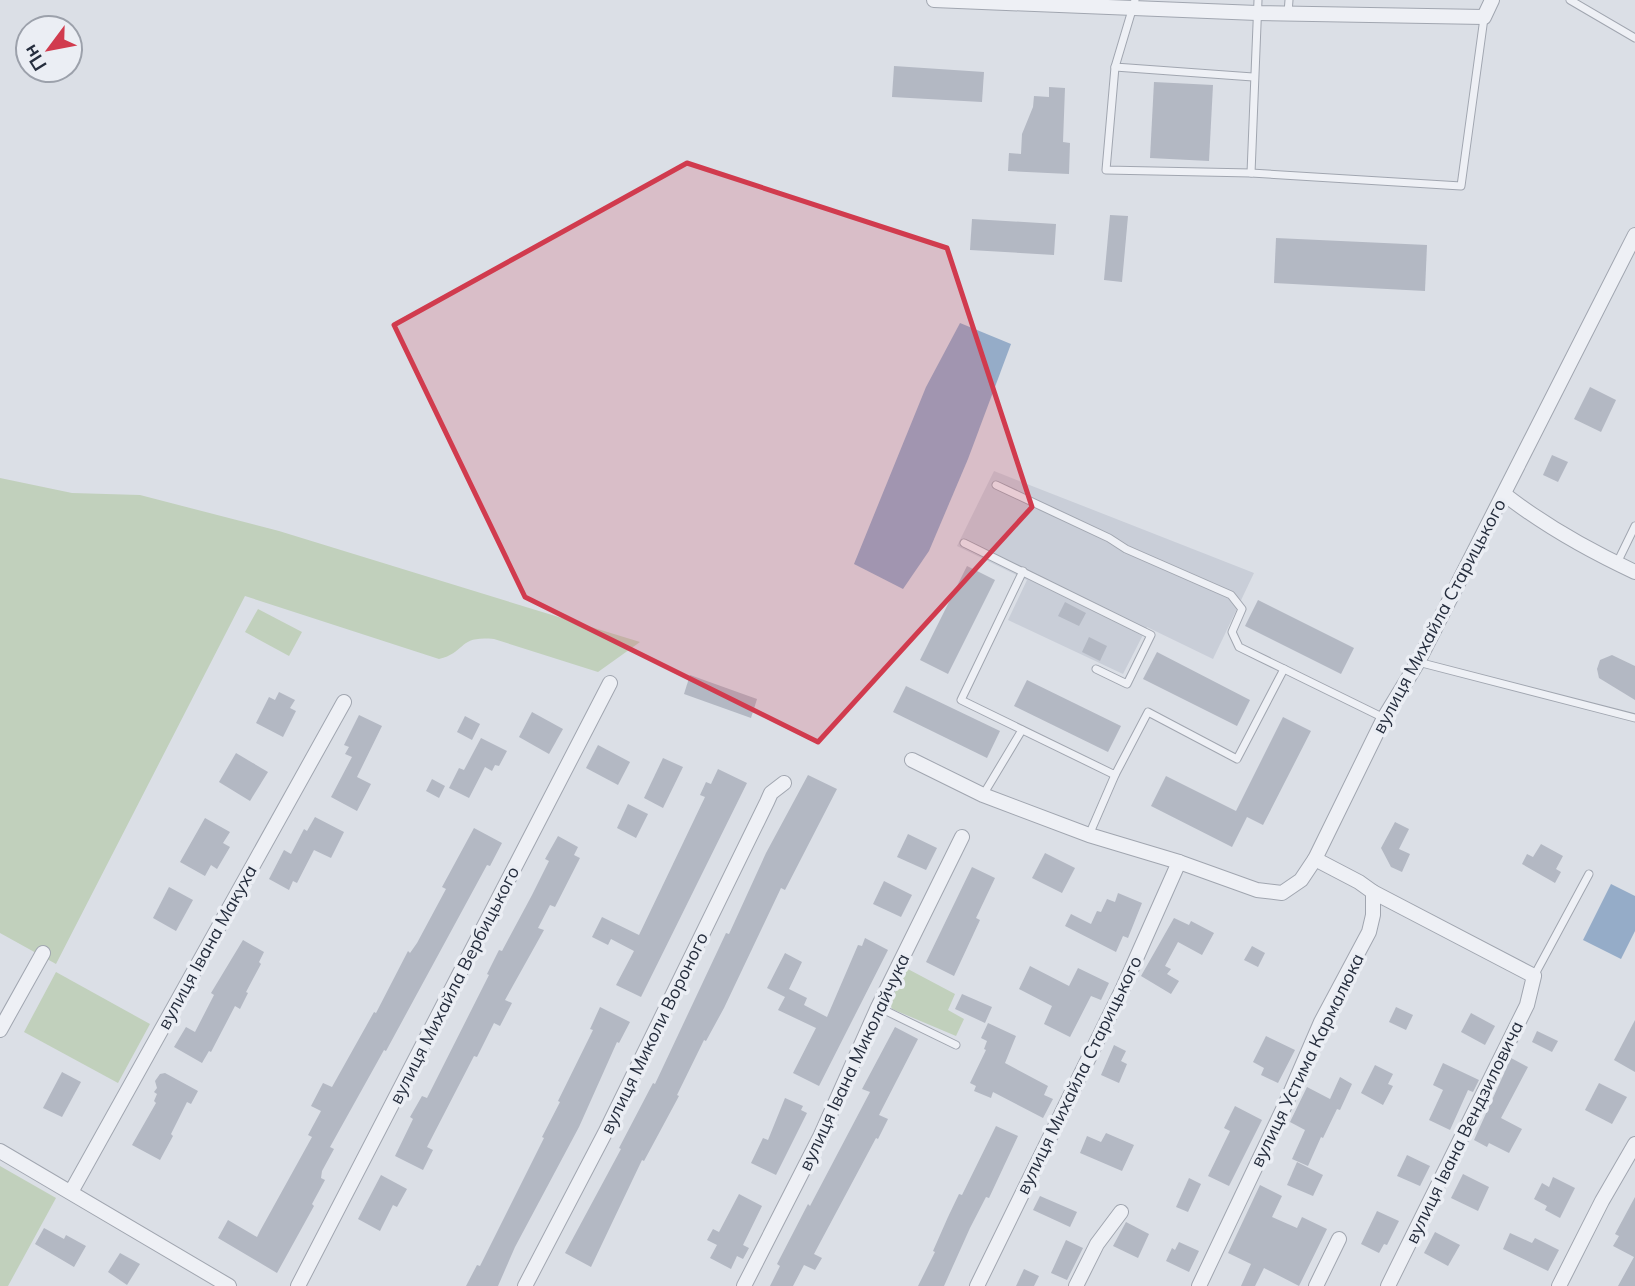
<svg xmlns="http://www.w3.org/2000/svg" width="1635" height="1286" viewBox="0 0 1635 1286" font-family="Mulish,sans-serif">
<rect width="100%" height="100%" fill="#dbdfe6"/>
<path fill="#c9ced8" d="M994,471L1254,573L1213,659L1147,627L1123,674L1008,620L1027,580L957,546Z"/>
<g fill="#c1d0bc">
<path d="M0,478L72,493L140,495L279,531L640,642L598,672L494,639C458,635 467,652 439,659L245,596L56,964L0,933Z"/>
<path d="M258,609L302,632L289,656L245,632Z"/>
<path d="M906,968L955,994L948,1010L964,1019L956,1036L892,1009L890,1003Z"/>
<path d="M56,972L150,1024L118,1083L24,1032Z"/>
<path d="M0,1166L56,1198L8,1286H0Z"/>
</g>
<g fill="#95acc8">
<path d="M960,323L1011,344L968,459L929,551L903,589L854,564L926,387Z"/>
<path d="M1611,884L1635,896V931L1621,959L1583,940Z"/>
</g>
<g fill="#b3b8c3">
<path d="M894,66L984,72L982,102L892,97Z"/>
<path d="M1154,82L1213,85L1209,161L1150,158Z"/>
<path d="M1049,87L1065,88L1063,142L1070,143L1069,174L1008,171L1009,153L1021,154L1022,134L1033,107L1034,96L1049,97Z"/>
<path d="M1110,215L1128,216L1122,282L1104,280Z"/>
<path d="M972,219L1056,224L1054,255L970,250Z"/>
<path d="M1276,238L1427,245L1425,291L1274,283Z"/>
<path d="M1590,387L1616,400L1601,432L1574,419Z"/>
<path d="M1552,455L1568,462L1558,482L1543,475Z"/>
<path d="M967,566L995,580L948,674L920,660Z"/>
<path d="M1258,600L1354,648L1341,674L1245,626Z"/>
<path d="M1065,602L1086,613L1079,626L1058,616Z"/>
<path d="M1089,637L1107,646L1100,661L1082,652Z"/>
<path d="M1157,652L1250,700L1237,726L1143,679Z"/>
<path d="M1612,655L1635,666V700L1599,678L1597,669L1600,660Z"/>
<path d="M690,675L757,699L751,718L684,694Z"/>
<path d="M1027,680L1121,726L1108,752L1014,706Z"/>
<path d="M906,686L1000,731L987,758L893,712Z"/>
<path d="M279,692L295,700L290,708L296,711L283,737L256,723L269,697L275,700Z"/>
<path d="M532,712L563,729L549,754L519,737Z"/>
<path d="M359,715L382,726L357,777L371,784L357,811L331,797L352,757L345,754L349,747L344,745Z"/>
<path d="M465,716L480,724L472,740L457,732Z"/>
<path d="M1283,717L1311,731L1263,825L1247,817L1232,847L1151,806L1166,776L1236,811Z"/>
<path d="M481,738L507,751L499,766L495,765L492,771L485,767L469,798L449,788L459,768L464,770Z"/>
<path d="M598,745L630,762L618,785L586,768Z"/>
<path d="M236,753L268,772L250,801L219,782Z"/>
<path d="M663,758L683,767L663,808L644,798Z"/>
<path d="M718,769L747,783L641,997L616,985L634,951L611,939L608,945L592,937L602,917L639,935L705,797L700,795L706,782L711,784Z"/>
<path d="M808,775L837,789L785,890L781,888L724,1008L706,1041L704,1040L677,1095L679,1096L644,1161L642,1160L591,1267L565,1253L621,1149L619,1148L653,1083L655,1084L726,933L729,934L766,853Z"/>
<path d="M432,779L445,786L439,798L426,791Z"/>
<path d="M628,804L648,814L636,838L617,828Z"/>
<path d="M315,817L344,832L331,858L314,850L297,883L293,881L289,890L269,879L284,850L291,854L304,829L307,831Z"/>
<path d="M205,818L230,832L223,843L230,847L217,869L211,865L205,876L180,862Z"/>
<path d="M1395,822L1409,829L1399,849L1410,854L1402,872L1391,867L1381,848Z"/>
<path d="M474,828L502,843L490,866L487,865L386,1051L384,1050L340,1129L330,1147L334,1149L322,1171L321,1178L325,1180L312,1204L314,1206L277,1273L218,1238L228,1220L257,1237L260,1231L312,1137L308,1135L321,1111L311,1106L323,1083L332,1087L374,1012L376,1013L408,951L410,953L417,943L446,889L442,887Z"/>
<path d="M908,834L937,848L926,870L897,857Z"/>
<path d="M558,836L578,847L574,855L580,858L555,907L550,905L538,928L544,930L505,1000L512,1003L500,1026L494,1023L477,1057L474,1056L427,1147L433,1150L423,1170L395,1156L413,1119L410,1117L422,1096L427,1098L489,975L487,974L499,950L502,951L532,895L549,861L545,859Z"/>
<path d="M1541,844L1563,856L1556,869L1561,872L1555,883L1522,864L1527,854L1533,857Z"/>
<path d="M1045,853L1075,868L1062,893L1032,878Z"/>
<path d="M972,867L995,878L976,918L980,920L954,976L926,962Z"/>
<path d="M884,881L912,895L901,917L873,904Z"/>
<path d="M169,887L193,900L176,931L153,918Z"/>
<path d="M1118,893L1142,903L1128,938L1123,936L1116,952L1065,926L1071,914L1091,924L1097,911L1101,912L1107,899L1115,902Z"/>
<path d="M1174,918L1189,925L1191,921L1214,933L1202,955L1178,942L1165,966L1171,969L1167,974L1179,981L1171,994L1141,976Z"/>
<path d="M865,938L888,950L819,1086L793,1073L816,1028L778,1010L785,997L767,988L785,953L802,962L789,989L807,998L804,1005L827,1017L858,945L862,946Z"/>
<path d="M243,940L264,952L259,962L261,964L246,992L248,993L240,1009L235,1006L211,1052L209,1051L202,1063L174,1047L186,1027L195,1032L214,995L211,993Z"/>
<path d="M1252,946L1265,953L1258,967L1244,960Z"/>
<path d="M1030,966L1069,986L1078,968L1109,983L1101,1000L1091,996L1070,1037L1044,1024L1052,1006L1019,989Z"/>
<path d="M962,994L992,1007L985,1023L955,1009Z"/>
<path d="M600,1007L630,1022L619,1043L617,1042L579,1127L515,1247L498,1286H466L477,1265L480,1266L544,1138L542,1137L560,1102L558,1101L593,1030L590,1029Z"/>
<path d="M1396,1007L1413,1015L1406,1030L1389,1022Z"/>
<path d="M1471,1013L1495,1026L1485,1045L1461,1032Z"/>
<path d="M1635,1020V1072L1614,1060Z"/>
<path d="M988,1023L1016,1036L1005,1063L1048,1086L1044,1095L1053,1099L1043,1118L993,1092L991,1098L974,1091L976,1086L970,1083L986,1050L984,1049L987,1041L981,1038Z"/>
<path d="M895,1027L918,1039L879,1115L888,1119L878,1139L876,1138L814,1254L822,1258L815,1270L804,1265L793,1286H770L780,1266L777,1264L808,1204L810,1206L870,1092L862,1089Z"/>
<path d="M1537,1031L1558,1041L1552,1052L1532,1042Z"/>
<path d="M1266,1036L1295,1050L1278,1083L1261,1075L1264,1068L1253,1062Z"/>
<path d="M1114,1045L1126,1051L1121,1061L1127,1064L1119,1083L1101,1075Z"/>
<path d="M1511,1058L1528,1067L1501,1118L1522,1129L1509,1153L1489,1143L1487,1147L1474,1140Z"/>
<path d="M1443,1063L1479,1080L1473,1092L1468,1090L1450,1130L1429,1120L1443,1090L1433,1085Z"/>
<path d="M1375,1065L1393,1074L1388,1084L1393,1086L1383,1105L1361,1093Z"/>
<path d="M62,1072L81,1082L62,1117L43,1108Z"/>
<path d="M165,1073L198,1091L191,1104L187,1102L171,1134L173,1136L160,1160L132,1145L156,1103L154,1101L157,1094L154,1092L157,1088L155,1081L160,1074Z"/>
<path d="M1340,1077L1352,1084L1340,1110L1337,1109L1323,1138L1321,1137L1308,1166L1292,1159L1305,1130L1290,1122L1307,1087L1330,1099Z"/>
<path d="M1599,1083L1627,1097L1612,1124L1585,1110Z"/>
<path d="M785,1098L803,1106L801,1110L807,1113L776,1175L751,1163L763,1138L768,1140Z"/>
<path d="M1235,1106L1262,1120L1229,1186L1208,1176L1230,1131L1224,1128Z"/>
<path d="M996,1126L1018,1136L989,1198L986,1197L970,1228L944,1286H918L935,1252L933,1251L948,1217L959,1194L962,1195Z"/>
<path d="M1106,1133L1134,1145L1122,1171L1080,1153L1087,1136L1101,1142Z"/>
<path d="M1407,1155L1430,1166L1420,1186L1397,1176Z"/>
<path d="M1297,1162L1323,1175L1313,1196L1287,1185Z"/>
<path d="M1463,1174L1489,1187L1478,1211L1451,1198Z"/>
<path d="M381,1175L407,1189L397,1207L393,1205L380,1231L358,1219Z"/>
<path d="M1553,1177L1575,1188L1560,1218L1545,1210L1547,1206L1534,1199L1542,1183L1549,1187Z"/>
<path d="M1189,1178L1201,1184L1188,1212L1176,1207Z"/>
<path d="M1260,1185L1282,1196L1272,1217L1297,1228L1302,1217L1327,1229L1299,1286L1264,1268L1255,1286H1241L1251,1264L1228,1253Z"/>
<path d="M739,1194L762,1206L743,1245L749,1248L743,1259L737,1256L731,1269L710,1258L717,1245L707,1240L713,1229L719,1232Z"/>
<path d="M1040,1196L1077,1212L1070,1227L1033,1210Z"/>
<path d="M1635,1197V1286H1618L1634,1257L1613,1246L1619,1236L1615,1234Z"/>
<path d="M1377,1211L1399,1221L1387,1245L1384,1244L1379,1253L1361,1244Z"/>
<path d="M1126,1222L1149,1234L1138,1258L1113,1246Z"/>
<path d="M44,1228L64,1239L66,1235L86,1246L74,1267L35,1244Z"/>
<path d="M1435,1232L1460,1245L1448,1266L1424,1253Z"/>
<path d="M1510,1233L1532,1243L1535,1238L1559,1250L1548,1271L1503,1249Z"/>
<path d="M1066,1240L1083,1248L1067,1280L1051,1273Z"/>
<path d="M1179,1242L1199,1251L1189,1272L1166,1261L1172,1248L1175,1250Z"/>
<path d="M120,1253L140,1264L127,1285L108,1272Z"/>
<path d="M1024,1269L1039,1276L1034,1286H1016Z"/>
</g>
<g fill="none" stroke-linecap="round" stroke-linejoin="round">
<g stroke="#a1a6b0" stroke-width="9">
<g id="service">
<path d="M1135,0L1115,67L1253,77"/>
<path d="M1570,0L1635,38"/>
<path d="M1288,13L1289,0"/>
<path d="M1115,67L1106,170L1251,173L1461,186L1484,18"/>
<path d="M1251,173L1258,0"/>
<path d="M996,485L1109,538L1126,549L1231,595L1242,609L1232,632L1239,647L1284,669"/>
<path d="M964,543L1151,635L1127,684L1096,669"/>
<path d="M1617,563L1635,526"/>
<path d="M1023,571L961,700L1115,775L1148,712L1237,759L1284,669L1384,718"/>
<path d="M1418,662L1635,718"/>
<path d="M983,795L1022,730"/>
<path d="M1089,835L1115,775"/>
<path d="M1534,976L1589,874"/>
<path d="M878,1007L956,1045"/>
</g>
</g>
<g stroke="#a1a6b0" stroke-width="16">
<g id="minor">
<path d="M934,0L1257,13L1484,17L1492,0"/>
<path d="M1504,494C1545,526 1588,550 1635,572"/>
<path d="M912,760L983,795L1089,835L1179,862L1257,890L1282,893L1301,880L1315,859L1384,718L1418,662L1635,235"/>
<path d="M1373,892L1534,976L1527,1005L1388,1286"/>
<path d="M0,1030L43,953"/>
<path d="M0,1151L229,1286"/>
<path d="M71,1192L344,702"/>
<path d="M298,1286L610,683"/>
<path d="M525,1286L605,1133L767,802L771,793L784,783"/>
<path d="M744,1286L820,1137L878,1007L962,837"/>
<path d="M977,1286L1123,988L1179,862"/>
<path d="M1076,1286L1097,1244L1121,1212"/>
<path d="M1199,1286L1286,1103L1321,1022L1369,932L1373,915V892L1359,882L1315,859"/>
<path d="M1316,1286L1339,1239"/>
<path d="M1559,1286L1602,1201L1635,1144"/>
</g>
</g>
<use href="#service" stroke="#eef0f5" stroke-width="7"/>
<use href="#minor" stroke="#eef0f5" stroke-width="14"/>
</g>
<path fill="#d13b4e" fill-opacity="0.2" stroke="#d13b4e" stroke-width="5" stroke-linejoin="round" d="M687,163L947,248L1032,507L818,742L525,597L394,325Z"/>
<g text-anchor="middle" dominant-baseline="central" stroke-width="7" stroke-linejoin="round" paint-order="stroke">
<g font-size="18" fill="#252d3d" stroke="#ebeef4">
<text transform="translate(1439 616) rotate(-62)">вулиця Михайла Старицького</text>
<text transform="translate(207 947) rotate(-61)">вулиця Івана Макуха</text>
<text transform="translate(454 985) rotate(-63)">вулиця Михайла Вербицького</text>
<text transform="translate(654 1033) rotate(-64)">вулиця Миколи Вороного</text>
<text transform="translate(1307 1060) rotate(-64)">вулиця Устима Кармалюка</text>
<text transform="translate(854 1062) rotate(-65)">вулиця Івана Миколайчука</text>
<text transform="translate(1079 1075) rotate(-64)">вулиця Михайла Старицького</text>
<text transform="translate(1464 1132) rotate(-64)">вулиця Івана Вендзиловича</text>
</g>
</g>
<g transform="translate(49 49) rotate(238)"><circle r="33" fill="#ebeef4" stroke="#9ca1ab" stroke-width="2"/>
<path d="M0-5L12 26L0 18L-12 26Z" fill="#d13b4e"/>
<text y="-10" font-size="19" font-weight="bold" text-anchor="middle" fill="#252d3d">Пн</text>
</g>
</svg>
